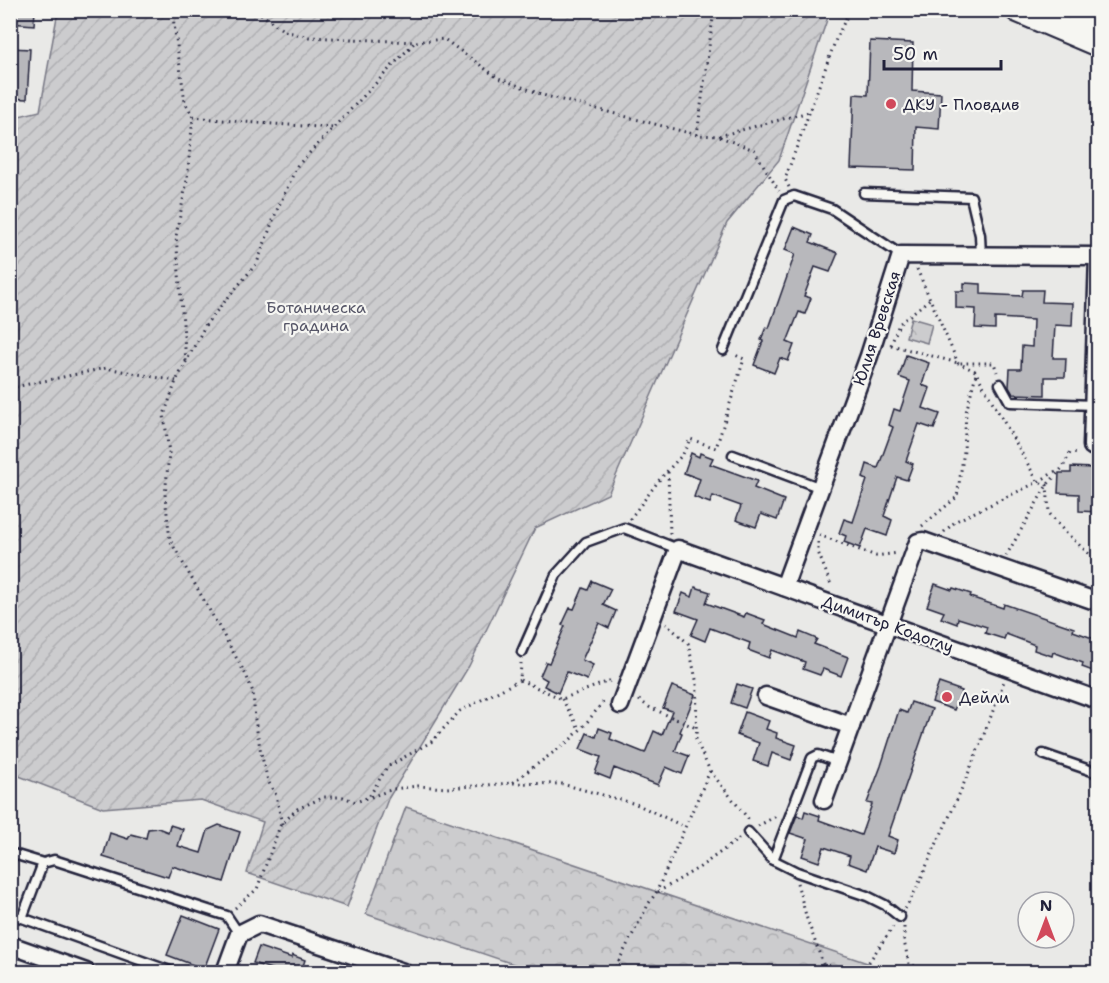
<svg xmlns="http://www.w3.org/2000/svg" width="1109" height="983" viewBox="0 0 1109 983" font-family="'Shantell Sans',sans-serif">
<defs>
<pattern id="forest-crowns" width="20" height="18" patternUnits="userSpaceOnUse" patternTransform="scale(1.5)"><rect width="20" height="18" fill="#ccccce"/><path d="M2 6a3 3 0 1 1 6 0M12 15a3 3 0 1 1 6 0" fill="none" stroke="#afafb2"/></pattern>
<pattern id="garden-furrows" width="10" height="10" patternUnits="userSpaceOnUse" patternTransform="scale(1.5)"><rect width="10" height="10" fill="#ccccce"/><path d="M-1 1l2-2M0 10L10 0M9 11l2-2" fill="none" stroke="#afafb2"/></pattern>
</defs>
<rect width="100%" height="100%" fill="#e9e9e7"/>
<filter id="ink" filterUnits="userSpaceOnUse"><feTurbulence type="fractalNoise" baseFrequency=".0167" numOctaves="2"/><feDisplacementMap in="SourceGraphic" scale="12" xChannelSelector="R" yChannelSelector="G"/><feConvolveMatrix kernelMatrix="1 2 1 2 8 2 1 2 1" color-interpolation-filters="sRGB"/></filter>
<g filter="url(#ink)">
<g fill="url(#forest-crowns)" stroke="#777784" stroke-width="1.5">
<path d="M911,318L932,324L927,343L906,337Z"/>
<path d="M406,807L894,972H537L366,914Z"/>
</g>
<path fill="url(#garden-furrows)" stroke="#777784" stroke-width="1.5" d="M58,11H830L779,160L727,223L608,494L535,528L469,666L388,799L347,907L247,873L263,822L201,800L103,808L11,773V118L40,111Z"/>
<g fill="#b8b8bc" stroke="#22223b" stroke-width="1.5">
<path d="M10,10H35L34,25L10,23Z"/>
<path d="M870,41L913,43L912,91L941,93L939,129L916,127L915,170L851,168L854,94L868,95Z"/>
<path d="M10,48L30,49L27,99L10,98Z"/>
<path d="M794,227L813,235L810,242L838,253L830,272L815,267L804,296L811,298L805,314L799,312L787,342L794,345L788,361L780,358L774,373L754,365L763,341L761,340L766,327L769,328L795,254L785,250Z"/>
<path d="M964,283L981,284V294L1022,296L1023,290H1043L1042,302L1073,303L1072,326L1055,325L1053,358H1066L1065,377H1045V395L1013,394L1009,387L1010,369H1021L1022,346L1032,347L1033,320L995,318V329L975,328L976,309L956,308V291H964Z"/>
<path d="M906,355L929,363L922,385L930,388L923,408L940,414L934,429L919,424L906,461L913,464L907,480L897,477L884,516L892,520L887,536L867,529L860,548L844,542L846,536L839,533L844,519L853,522L867,480L863,478L867,464L878,468L893,427L889,425L894,409L900,411L910,381L899,377Z"/>
<path d="M691,453L699,457L700,453L713,458L710,464L757,481L754,488L784,500L777,520L761,514L756,527L736,520L741,506L713,496L710,503L694,497L700,479L684,473Z"/>
<path d="M1071,467L1092,468V476H1098V512L1079,511V494L1058,493L1059,473H1071Z"/>
<path d="M592,581L611,589L603,605L616,611L609,628L599,623L582,660L593,665L587,680L567,672L558,693L544,686L547,680L540,676L546,662L549,663L565,626L562,625L570,608L574,609L583,588L588,590Z"/>
<path d="M935,584L952,590L953,588L971,594L970,597L1003,608L1004,604L1074,628L1073,631L1098,640V673L1082,667L1083,663L1053,652L1052,656L1034,650L1035,645L1006,634L1004,639L985,633L987,627L958,618L957,624L941,618L944,612L927,606Z"/>
<path d="M695,587L710,592L706,603L744,617L746,613L765,620L763,624L798,638L800,632L817,639L814,644L848,657L841,676L823,669L820,675L803,669L805,662L772,650L769,658L748,650L750,643L710,628L705,641L691,635L698,619L676,611L683,593L692,597Z"/>
<path d="M939,683L962,691L954,710L932,702Z"/>
<path d="M737,684L752,689L745,708L731,703Z"/>
<path d="M672,686L695,695L680,732L682,733L675,751L689,756L682,774L666,767L658,785L614,768L610,779L595,773L601,757L580,749L587,733L596,737L599,728L612,733L610,739L645,753L654,731L662,735L672,711L663,708Z"/>
<path d="M911,702L932,709L888,836L898,840L894,853L875,847L867,870L848,863L850,856L824,847L819,862L802,856L808,839L790,833L797,815L803,818L805,811L820,816L819,820L861,835L872,804L867,803L881,766L899,710L907,713Z"/>
<path d="M745,712L769,721L766,729L777,733L776,738L796,745L791,760L772,753L768,766L753,761L759,743L737,735Z"/>
<path d="M170,825L183,829L178,846L201,853L208,830L219,825L240,832L224,882L172,866L168,877L103,857L110,833L128,839L131,834L146,838L148,829L158,828L168,832Z"/>
<path d="M183,915L219,929L204,969L167,955Z"/>
<path d="M259,947L292,958V955L305,960L301,972H280L253,963Z"/>
</g>
<g fill="none" stroke-linecap="round" stroke-linejoin="round">
<g stroke="#22223b" stroke-width="13">
<g id="lane">
<path d="M864,193L971,197L980,235L981,256"/>
<path d="M723,350L784,200L794,196L832,209L901,255"/>
<path d="M1000,384L1010,402L1094,405"/>
<path d="M733,455L821,488"/>
<path d="M522,652L556,575L586,542L624,528L678,549"/>
<path d="M1043,754L1098,773"/>
<path d="M748,832L773,860L797,872L867,896L885,905L900,917"/>
<path d="M10,853L43,863"/>
<path d="M773,860L812,758L818,755L838,762"/>
<path d="M10,914L22,918L43,863L54,860L227,916L239,934"/>
<path d="M22,918L173,972"/>
</g>
</g>
<g stroke="#22223b" stroke-width="21">
<g id="street">
<path d="M1092,446L1098,256"/>
<path d="M784,587L869,356L901,255L1098,256"/>
<path d="M766,696L851,726"/>
<path d="M620,705L678,549L1098,700"/>
<path d="M824,800L918,542L923,541L1098,602"/>
<path d="M10,945L86,972"/>
<path d="M225,972L239,934L259,924L403,972"/>
</g>
</g>
<g stroke="#22223b" stroke-width="28">
<g id="secondary">
<path d="M1018,10L1098,44"/>
<path d="M1077,10L1098,19"/>
</g>
</g>
<g stroke="#22223b" stroke-width="3" stroke-dasharray="1.5 4.5" stroke-linecap="butt">
<path d="M172,10L185,102L193,117L187,180L176,236L186,361"/>
<path d="M256,10L284,31L309,37L415,42L444,39L498,78L546,96L697,135L719,136L809,112"/>
<path d="M193,117L243,122L334,128"/>
<path d="M697,135L714,10"/>
<path d="M720,137L754,150L779,191"/>
<path d="M789,187L785,179L836,39L850,10"/>
<path d="M917,269L958,363L975,371L1038,482L1047,485L1049,513L1064,531L1098,562"/>
<path d="M891,345L958,363H994L997,372"/>
<path d="M891,345L899,324L931,298"/>
<path d="M10,388L106,368L176,381"/>
<path d="M668,472L670,534"/>
<path d="M630,519L660,479L683,454L690,439L716,448L744,359L733,354"/>
<path d="M922,526L957,497L964,451L966,412L976,374"/>
<path d="M944,532L956,521L1038,482L1059,469"/>
<path d="M819,535L876,556L898,553"/>
<path d="M818,542V552L832,587"/>
<path d="M1006,556L1047,485L1063,467L1070,453L1080,454"/>
<path d="M520,680L562,699L612,680"/>
<path d="M562,699L580,730"/>
<path d="M639,700L649,707L696,728"/>
<path d="M710,771L750,821"/>
<path d="M513,782L569,741L583,727L604,701"/>
<path d="M371,797L393,789L418,786L447,788L512,783L562,784L636,804L685,827"/>
<path d="M282,824L276,795L268,781L261,753L255,720L253,692L246,675L170,540L165,496L169,453L164,415L176,381L206,324L257,263L277,210L297,166L415,42"/>
<path d="M758,826L778,815"/>
<path d="M797,883L807,919L826,972"/>
<path d="M658,892L700,867L740,838"/>
<path d="M235,908L257,889L280,826L297,809L324,797H343L356,802L369,797L387,767L431,742L460,711L520,680L521,663"/>
<path d="M905,909C917,890 924,871 933,851C960,796 983,739 1004,681"/>
<path d="M904,927V941L909,964L932,972"/>
<path d="M613,972L649,903L656,893L710,771L696,740L697,684L688,643L666,624"/>
<path d="M862,972L893,927"/>
</g>
<use href="#lane" stroke="#f6f6f2" stroke-width="8"/>
<use href="#street" stroke="#f6f6f2" stroke-width="16"/>
<use href="#secondary" stroke="#f6f6f2" stroke-width="24"/>
</g>
</g>
<g fill="#d1495b" stroke="#f6f6f2" stroke-width="2">
<circle cx="891" cy="104" r="6"/>
<circle cx="947" cy="697" r="6"/>
</g>
<g text-anchor="middle" dominant-baseline="central" stroke-width="4.5" stroke-linejoin="round" paint-order="stroke">
<g font-size="16" fill="#22223b" stroke="#f6f6f2" text-anchor="start">
<text x="903" y="104">ДКУ - Пловдив</text>
<text x="959" y="697">Дейли</text>
</g>
<g font-size="16" fill="#555567" stroke="#f6f6f2">
<text x="316" y="307">Ботаническа<tspan x="316" dy="18">градина</tspan></text>
</g>
<g font-size="16" fill="#22223b" stroke="#f6f6f2">
<text transform="translate(877 328) rotate(-72)">Юлия Вревская</text>
<text transform="translate(888 624) rotate(20)">Димитър Кодоглу</text>
</g>
</g>
<rect width="1109" height="983" fill="none" stroke="#f6f6f2" stroke-width="36"/>
<rect x="18" y="18" width="1073" height="947" fill="none" stroke="#22223b" stroke-width="2" filter="url(#ink)"/>
<g transform="translate(1046 920)"><circle r="28" fill="#f6f6f2" stroke="#a1a1a9" stroke-width="1.5"/>
<path d="M0-4.5L10 22L0 15L-10 22Z" fill="#d1495b"/>
<text y="-9" font-size="16" font-weight="bold" text-anchor="middle" fill="#22223b">N</text>
</g>
<path d="M884 60v9h117v-9" fill="none" stroke="#22223b" stroke-width="3"/>
<text x="893" y="60" font-size="18" fill="#22223b" stroke="#f6f6f2" stroke-width="4.5" paint-order="stroke">50 m</text>
</svg>
